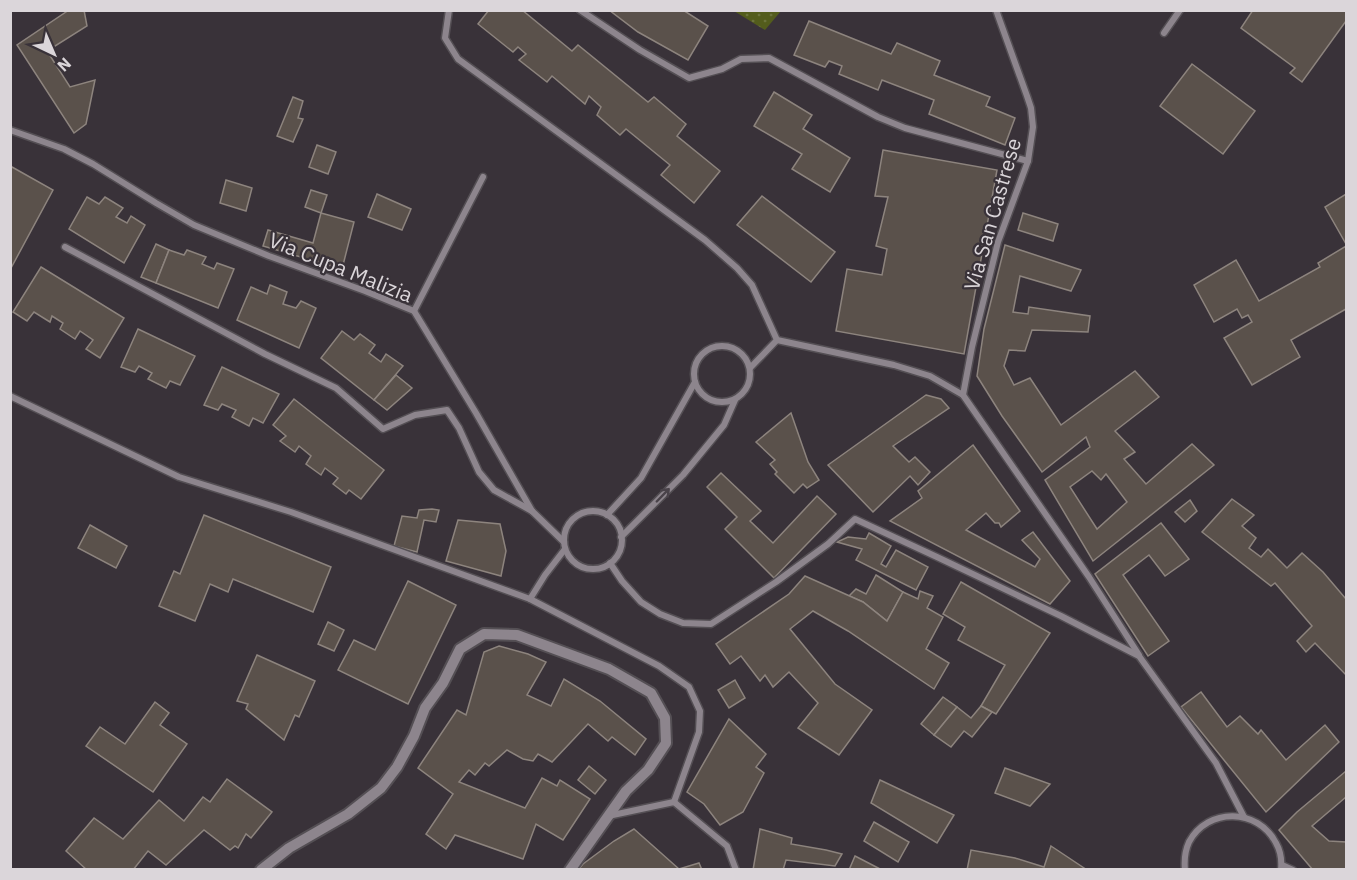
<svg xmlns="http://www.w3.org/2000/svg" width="1357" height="880" viewBox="0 0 1357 880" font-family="'IBM Plex Sans',sans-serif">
<defs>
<pattern id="grass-dots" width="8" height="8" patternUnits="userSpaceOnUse" patternTransform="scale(1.5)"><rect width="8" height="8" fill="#535c1c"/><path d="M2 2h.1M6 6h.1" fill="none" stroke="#6b733c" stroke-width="1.8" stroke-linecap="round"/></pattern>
</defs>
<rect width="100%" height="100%" fill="#393239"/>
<path fill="url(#grass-dots)" d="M734,11H781L765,30Z"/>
<g fill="#5a514b" stroke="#8d847e" stroke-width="1.5" fill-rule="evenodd">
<path d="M69,10H84L87,26L47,51L70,87L95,80L86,124L74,133L17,45Z"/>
<path d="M489,10H522L572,51L578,45L648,102L654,97L686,124L677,136L720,171L694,203L661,175L670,165L626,129L620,135L597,115L601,107L589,96L585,104L552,76L547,82L519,60L526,54L518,47L513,52L478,24Z"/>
<path d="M609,10H683L708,26L688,60L638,32Z"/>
<path d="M1253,10H1346V21L1302,82L1290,73L1295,68L1241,28Z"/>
<path d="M809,21L891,54L897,43L940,61L934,75L990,97L986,106L1015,118L1005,145L929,114L934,100L882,80L878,90L839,74L842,66L829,61L825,67L794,55Z"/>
<path d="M1192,64L1255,111L1223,154L1160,106Z"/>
<path d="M774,92L812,115L803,129L850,158L830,192L792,169L802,154L754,126Z"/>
<path d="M293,97L303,101L298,118L303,119L293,142L277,136Z"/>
<path d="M317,145L336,152L328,174L309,167Z"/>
<path d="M883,150L997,170L964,354L836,331L847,269L882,275L887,249L876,246L888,197L875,196Z"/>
<path d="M12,167L53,190L10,270V170Z"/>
<path d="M226,180L252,188L246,211L220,203Z"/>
<path d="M311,190L327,195L321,213L305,207Z"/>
<path d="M377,194L411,209L402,230L368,217Z"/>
<path d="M1346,194V244L1325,207Z"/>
<path d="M762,196L835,252L811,282L737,225Z"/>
<path d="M87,197L99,204L105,197L123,208L116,217L127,223L131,216L145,225L124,263L69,229Z"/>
<path d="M321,213L354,222L342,269L263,246L268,230L313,243Z"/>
<path d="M1023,213L1058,224L1053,241L1018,230Z"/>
<path d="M156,244L169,250L156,283L141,277Z"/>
<path d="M1005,245L1081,270L1071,291L1020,276L1013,312L1028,314L1029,307L1090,316L1088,332L1032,330L1025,351L1009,350L1004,366L1014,385L1030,378L1061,425L1135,371L1159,397L1115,431L1135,452L1124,459L1146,484L1192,444L1214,465L1093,561L1045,480L1090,447L1086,437L1042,472L1002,416L977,376L984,329ZM1092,471L1101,480L1106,474L1127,502L1097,529L1070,487Z"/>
<path d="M1346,246V309L1291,340L1300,357L1252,385L1224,338L1252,322L1248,315L1242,318L1237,309L1214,322L1194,285L1236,260L1259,301L1320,267L1318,263Z"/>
<path d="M169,250L184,255L187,250L206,257L202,264L214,269L217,263L234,269L218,308L156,283Z"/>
<path d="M41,267L124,318L100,358L86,349L93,340L80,331L75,339L60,329L63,323L52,316L50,322L34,312L27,321L13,312Z"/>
<path d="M270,285L287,292L283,304L296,308L301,301L316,308L299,348L237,320L251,287L267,294Z"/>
<path d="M138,329L195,356L180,385L170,381L166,388L148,379L152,373L139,366L135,372L121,367Z"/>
<path d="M342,331L354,340L360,334L375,345L369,353L381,362L386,354L403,366L374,400L321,358Z"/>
<path d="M222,367L279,394L263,423L253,418L249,426L232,417L236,410L222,404L218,410L204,405Z"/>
<path d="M396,375L412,388L387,410L374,400Z"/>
<path d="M926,395L941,399L949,408L893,446L909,462L915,457L930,472L918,485L910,476L873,512L828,465Z"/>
<path d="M294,399L384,470L361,499L349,490L346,494L333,484L338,478L325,468L321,475L306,464L311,456L299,446L295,452L280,441L286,436L273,425Z"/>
<path d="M791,413L808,462L819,480L807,488L803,484L794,493L775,474L777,472L770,464L775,460L756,442Z"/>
<path d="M973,445L1020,511L1001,527L999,523H995L986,513L966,530L1035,567L1040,559L1022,540L1033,532L1070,581L1050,604L890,521L922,498L918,491Z"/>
<path d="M721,473L761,511L750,521L773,543L817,496L836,514L774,578L725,529L737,517L707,487Z"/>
<path d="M1232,499L1254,515L1242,526L1256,538L1249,548L1261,557L1268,549L1287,568L1302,553L1323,572L1346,599V675L1315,643L1306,652L1297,641L1312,626L1275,583L1271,586L1202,532Z"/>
<path d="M1190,500L1197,511L1185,522L1175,512Z"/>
<path d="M432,509L439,510L436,522L424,520L417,552L394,546L402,516L417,518L419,510Z"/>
<path d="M204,515L331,567L313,612L233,579L228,592L210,584L195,621L159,606L174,571L180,574Z"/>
<path d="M458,520L500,524L506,551L501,576L446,561Z"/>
<path d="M1161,523L1189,559L1165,576L1149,555L1123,575L1169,641L1148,656L1095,574Z"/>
<path d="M90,525L127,546L116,568L78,548Z"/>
<path d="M869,533L891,546L881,564L886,567L896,550L928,567L916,590L856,560L862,549L837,542L848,537L866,539Z"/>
<path d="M876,575L903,592L887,621L863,602L849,596L856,589L866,594Z"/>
<path d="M805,576L863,602L887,621L903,592L918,599L920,591L933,596L927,608L943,617L926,649L949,663L934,689L848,631L813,611L790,629L835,684L872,710L839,755L798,728L818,703L789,672L773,687L765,675L760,681L741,656L730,664L716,644L789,594Z"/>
<path d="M408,581L456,605L408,704L338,670L354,640L375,650Z"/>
<path d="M961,582L1050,633L996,714L981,706L1005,665L958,640L965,627L943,614Z"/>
<path d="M328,622L344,630L334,651L318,644Z"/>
<path d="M499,646L528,654L546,662L527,695L551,706L564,679L600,701L646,739L635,755L612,737L608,741L588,724L552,762L538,754L533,761L523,759L507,750L489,766L485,763L475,775L469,770L459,782L525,808L542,778L557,786L560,780L590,799L563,840L536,824L523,859L455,835L446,849L426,834L453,794L418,768L457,710L466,715L484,652Z"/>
<path d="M257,655L315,681L299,717L295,715L284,740L246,709L248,704L237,701Z"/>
<path d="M735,680L745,698L729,708L718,690Z"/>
<path d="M1201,692L1227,727L1240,716L1258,734L1261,730L1286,760L1325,725L1339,742L1266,812L1181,707Z"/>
<path d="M943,697L957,707L934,735L921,724Z"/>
<path d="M155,702L169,713L160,725L187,744L153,792L86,746L100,727L125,744Z"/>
<path d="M981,706L992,712L972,737L964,731L951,747L934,735L957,707L971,718Z"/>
<path d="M729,719L766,754L756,767L764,773L743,812L720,825L704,804L687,792Z"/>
<path d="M589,766L606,780L595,794L578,780Z"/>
<path d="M1005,768L1050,784L1030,806L995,793Z"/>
<path d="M1346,771V797L1312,826L1329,841L1346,842V870H1313L1279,830L1297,812Z"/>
<path d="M227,779L272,812L251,838L246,834L238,848L235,846L230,850L204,830L166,865L148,851L133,870H87L66,851L94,818L123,839L159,800L184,821L203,797L210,802Z"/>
<path d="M880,780L954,815L937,843L871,803Z"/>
<path d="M874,822L909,842L898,862L864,841Z"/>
<path d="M634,829L679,869L699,863L702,870H578L583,864L614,841Z"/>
<path d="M760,829L792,838L791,844L826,850L842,854L835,866L786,860L783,870H753Z"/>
<path d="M1051,846L1087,870H967L971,850L1015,858L1044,867Z"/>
<path d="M855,856L882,870H849Z"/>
</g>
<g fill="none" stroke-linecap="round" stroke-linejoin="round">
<g stroke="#544f54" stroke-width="9">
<g id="minor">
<path d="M449,10L445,38L458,59L705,240L737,268L752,285L777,340L750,368"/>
<path d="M580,10L640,50L689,78L722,69L741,59L769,58L878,117L905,128L1028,161"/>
<path d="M1164,33L1180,10"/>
<path d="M10,130L64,149L93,164L156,203L194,225L269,256L365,291L414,311L476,413L532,511L564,542"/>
<path d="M65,247L265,354L336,388L383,429L415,415L447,410L459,428L479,472L494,490L532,511"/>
<path d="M414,311L483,177"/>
<path d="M777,340L894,365L930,376L963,395L1089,577L1139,655"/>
<circle cx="722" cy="374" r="28"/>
<path d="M963,395L972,347L998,242L1028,161L1033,127L1031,108L1027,96L996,10"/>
<path d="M10,396L179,477L291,512L530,599"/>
<circle cx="593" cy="540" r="29"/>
<path d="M607,515L641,478L695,382"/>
<path d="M621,537L683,475L724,425L735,400"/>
<path d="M565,549L545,575L530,599L659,666L689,687L700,711L699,732L674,802"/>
<path d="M610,563L622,581L641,602L660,614L683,623L711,624L776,582L828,544L855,519L937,557L1061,616L1139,656L1216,763L1244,817"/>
<path d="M608,816L674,802L727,846L736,870"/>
<path d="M1282,865L1293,870"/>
<path d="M1185,870C1184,860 1185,851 1189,842C1208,807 1258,808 1276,843C1280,850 1282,860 1281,870"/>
</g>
</g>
<g stroke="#544f54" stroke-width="14">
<path id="tertiary" d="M261,870L289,848L348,814L381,788L397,767L414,736L425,708L443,683L460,649L484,634L517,635L609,669L651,693L665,718L666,743L648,770L626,791L570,870"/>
</g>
<use href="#minor" stroke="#8d858d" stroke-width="6"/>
<use href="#tertiary" stroke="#8d858d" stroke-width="10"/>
</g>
<defs><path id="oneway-shaft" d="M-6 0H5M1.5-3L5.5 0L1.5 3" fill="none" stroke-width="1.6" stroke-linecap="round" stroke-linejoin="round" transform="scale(1.5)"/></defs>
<use stroke="#4a434a" href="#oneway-shaft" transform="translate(663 495) rotate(-46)"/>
<g text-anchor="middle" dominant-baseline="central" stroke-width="4.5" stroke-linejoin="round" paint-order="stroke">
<g font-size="21" fill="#dbd6da" stroke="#393239">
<text transform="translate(992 214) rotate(-74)">Via San Castrese</text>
<text transform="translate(341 267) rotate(22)">Via Cupa Malizia</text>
</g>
</g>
<rect width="1357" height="880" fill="none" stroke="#dbd6da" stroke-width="24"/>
<g transform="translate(54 54) rotate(136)" stroke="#393239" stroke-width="4.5" paint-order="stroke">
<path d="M0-4.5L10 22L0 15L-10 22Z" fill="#dbd6da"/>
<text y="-9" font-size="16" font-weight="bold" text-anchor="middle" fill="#dbd6da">N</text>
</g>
</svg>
